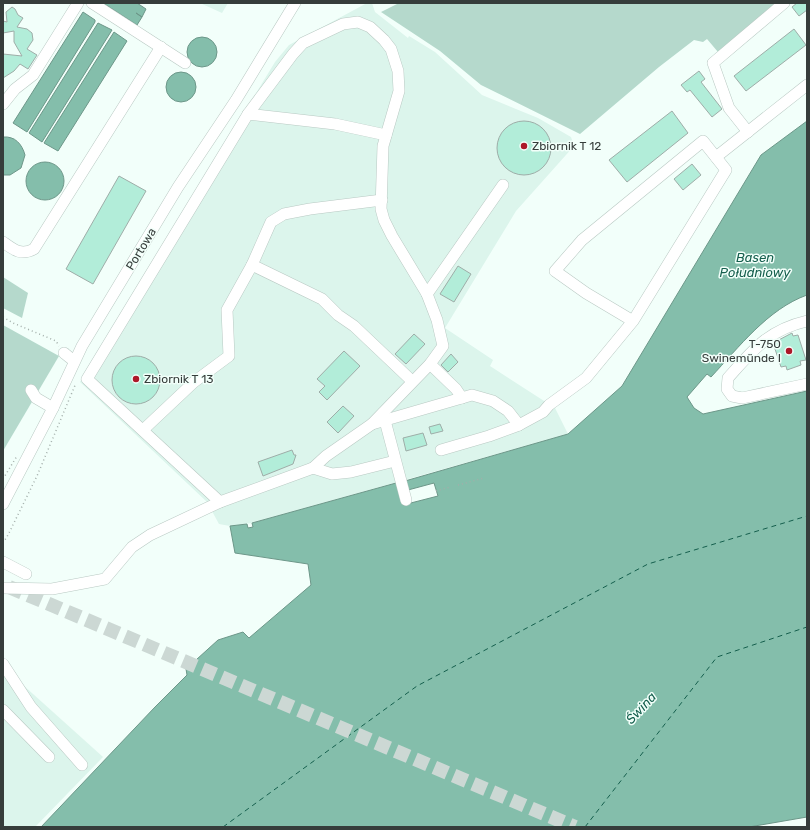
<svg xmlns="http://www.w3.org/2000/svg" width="810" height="830" viewBox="0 0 810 830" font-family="Rubik,sans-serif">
<rect width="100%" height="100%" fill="#f2fffa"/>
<g fill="#dcf5ec">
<path d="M200,3H228L222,13Z"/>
<path d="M367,3H372L375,12L408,38L409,36L435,52L482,95L538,118L571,137L574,146L516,211L445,328L493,360L490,366L555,408L568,434L252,523L230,526L219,524L207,502L80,382L275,62L289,45Z"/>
<path d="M3,667L103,757L35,827H3Z"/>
</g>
<g fill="#b5d9cc">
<path d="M399,3H776L718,52L707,39L703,42L694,40L659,67L580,134L481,85L440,51L381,12Z"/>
<path d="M3,277L28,293L22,318L3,308Z"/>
<path d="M3,325L59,356L3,451Z"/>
</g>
<g fill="#84beab" stroke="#6d9789">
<path d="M103,3H137L146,9L142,17L136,13L142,17L137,25Z"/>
<path d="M83,12L95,20V22L27,132L13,123Z"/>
<path d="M98,23L112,30L42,142L29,133Z"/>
<path d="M114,32L127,41L58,151L44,143Z"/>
<circle cx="202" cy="52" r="15"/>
<circle cx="181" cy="87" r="15"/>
<path d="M807,121V295C768,309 739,347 711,377L707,374L687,397L694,408L703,414L807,391V817L749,827H41L155,707L187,675L186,669L218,640L243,632L249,638L311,585L308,564L235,553L230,526L247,524L248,528L253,527L252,523L396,483L403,505L438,496L434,483L408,490L405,481L568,434L622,386L761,155Z"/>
<path d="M3,137C15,136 22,144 25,155L21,168L10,175H3Z"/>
<circle cx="45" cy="181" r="19"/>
</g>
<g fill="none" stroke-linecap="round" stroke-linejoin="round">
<g stroke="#155f4d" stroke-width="1" stroke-dasharray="5 4" stroke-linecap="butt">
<path d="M223,827L417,686L648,564L807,516"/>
<path d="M585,827L717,657L807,627"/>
</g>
</g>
<g fill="#b2edd9" stroke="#9eada8">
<path d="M797,3H807V10L799,16L792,7Z"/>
<path d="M12,7L15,9L18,15L23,18L17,27L27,29L32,33L33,40L27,49L37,55L28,69L20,64L14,71L3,78V54L22,56L14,42V31L3,33V21L7,22L6,12Z"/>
<path d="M794,29L806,45L746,91L734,76Z"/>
<path d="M699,71L705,79L701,82L722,109L712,117L690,90L687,92L681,85Z"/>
<path d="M672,111L688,133L627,182L609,160Z"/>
<circle cx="524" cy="148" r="27"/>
<path d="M692,164L701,175L683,190L674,179Z"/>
<path d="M119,176L146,191L93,284L66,269Z"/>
<path d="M458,266L471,274L454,302L440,294Z"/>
<path d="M792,333L793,336L798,335L806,360L800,361L801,365L787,370L786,366L781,367L773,343Z"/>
<path d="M414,334L425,344L406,364L395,354Z"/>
<path d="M344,351L360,366L327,400L319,392L325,386L317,379Z"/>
<path d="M451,354L458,362L448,372L441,365Z"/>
<circle cx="136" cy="380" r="24"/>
<path d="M343,406L354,416L338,433L327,422Z"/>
<path d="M440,424L443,431L431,434L429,427Z"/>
<path d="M423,433L427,445L406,451L403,438Z"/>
<path d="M292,450L294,455H296L293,464L263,476L258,462Z"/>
</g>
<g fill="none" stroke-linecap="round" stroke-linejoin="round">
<path stroke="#ccd8d4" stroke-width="14" stroke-dasharray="14 7" stroke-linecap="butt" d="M9,587L575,827"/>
<g stroke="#b9c9c3" stroke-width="12">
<g id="minor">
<path d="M92,3L185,63"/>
<path d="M3,104L15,89L33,75L78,3"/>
<path d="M248,114L335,124L386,135"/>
<path d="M748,132L729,108L713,63L784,3"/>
<path d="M716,157L807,85"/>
<path d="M3,242C14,250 21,256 34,249L161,47"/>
<path d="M252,265L322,299L338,315L354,326L412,381"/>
<path d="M807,321C768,330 753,350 728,378L727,389L732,396L742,398L807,384"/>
<path d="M64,353L74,361"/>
<path d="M430,364L456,389L462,398"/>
<path d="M31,390L36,398L53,408"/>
<path d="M383,413L406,500"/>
<path d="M372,424L430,364L443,346L437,320L427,294L503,185"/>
<path d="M143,430L194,382L229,356L227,310L252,265L271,222L284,214L310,209L382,200"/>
<path d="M441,450L489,436L519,425L543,412L549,405L586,378L633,321L726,170L703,141L582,240L555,271L586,293L633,321"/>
<path d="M313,468L326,456L372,424L472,395L493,401L508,411L519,425"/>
<path d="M220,502L87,379L248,114L293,54L303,43L343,24L358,22L370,27L384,40L391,49L398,71L399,91L383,146L381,209L384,220L392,236L427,294"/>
<path d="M3,504L53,408L82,346L178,187L236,100L295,3"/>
<path d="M3,562L26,574"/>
<path d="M3,588L52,589L105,579L132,547L150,535L220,502L313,468L332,474L351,472L395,461"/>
<path d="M3,664L31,707L82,765"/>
<path d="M3,710L49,757"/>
</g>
</g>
<g stroke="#a3aeaa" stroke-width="1.5" stroke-dasharray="1 3" stroke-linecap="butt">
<path d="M3,317L13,323L56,341L59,346"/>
<path d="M3,479L17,456"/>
<path d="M458,485L484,478"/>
<path d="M436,491L450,487"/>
<path d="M3,543L8,535L37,476L76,383"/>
</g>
<use href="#minor" stroke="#fff" stroke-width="11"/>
</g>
<g fill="#ad1829" stroke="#f2fffa" stroke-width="1.5">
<circle cx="524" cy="146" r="4"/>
<circle cx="789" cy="351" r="4"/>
<circle cx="136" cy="379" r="4"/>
</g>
<g text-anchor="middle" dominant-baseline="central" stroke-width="3" stroke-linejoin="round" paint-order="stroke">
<g font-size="12" fill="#363d3b" stroke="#f2fffa" text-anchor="start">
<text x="532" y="146">Zbiornik T 12</text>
<text x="781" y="344" text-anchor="end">T-750<tspan x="781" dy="14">Swinemünde I</tspan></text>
<text x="144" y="379">Zbiornik T 13</text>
</g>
<g font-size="12" fill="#363d3b" stroke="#f2fffa">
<text transform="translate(141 249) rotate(-59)">Portowa</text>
</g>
<g font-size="13" font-style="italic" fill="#155f4d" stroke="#f2fffa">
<text x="755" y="257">Basen<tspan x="755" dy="15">Południowy</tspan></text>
<text transform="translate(641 708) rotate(-47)">Świna</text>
</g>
</g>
<rect width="810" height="830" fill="none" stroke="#363d3b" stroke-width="8"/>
</svg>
